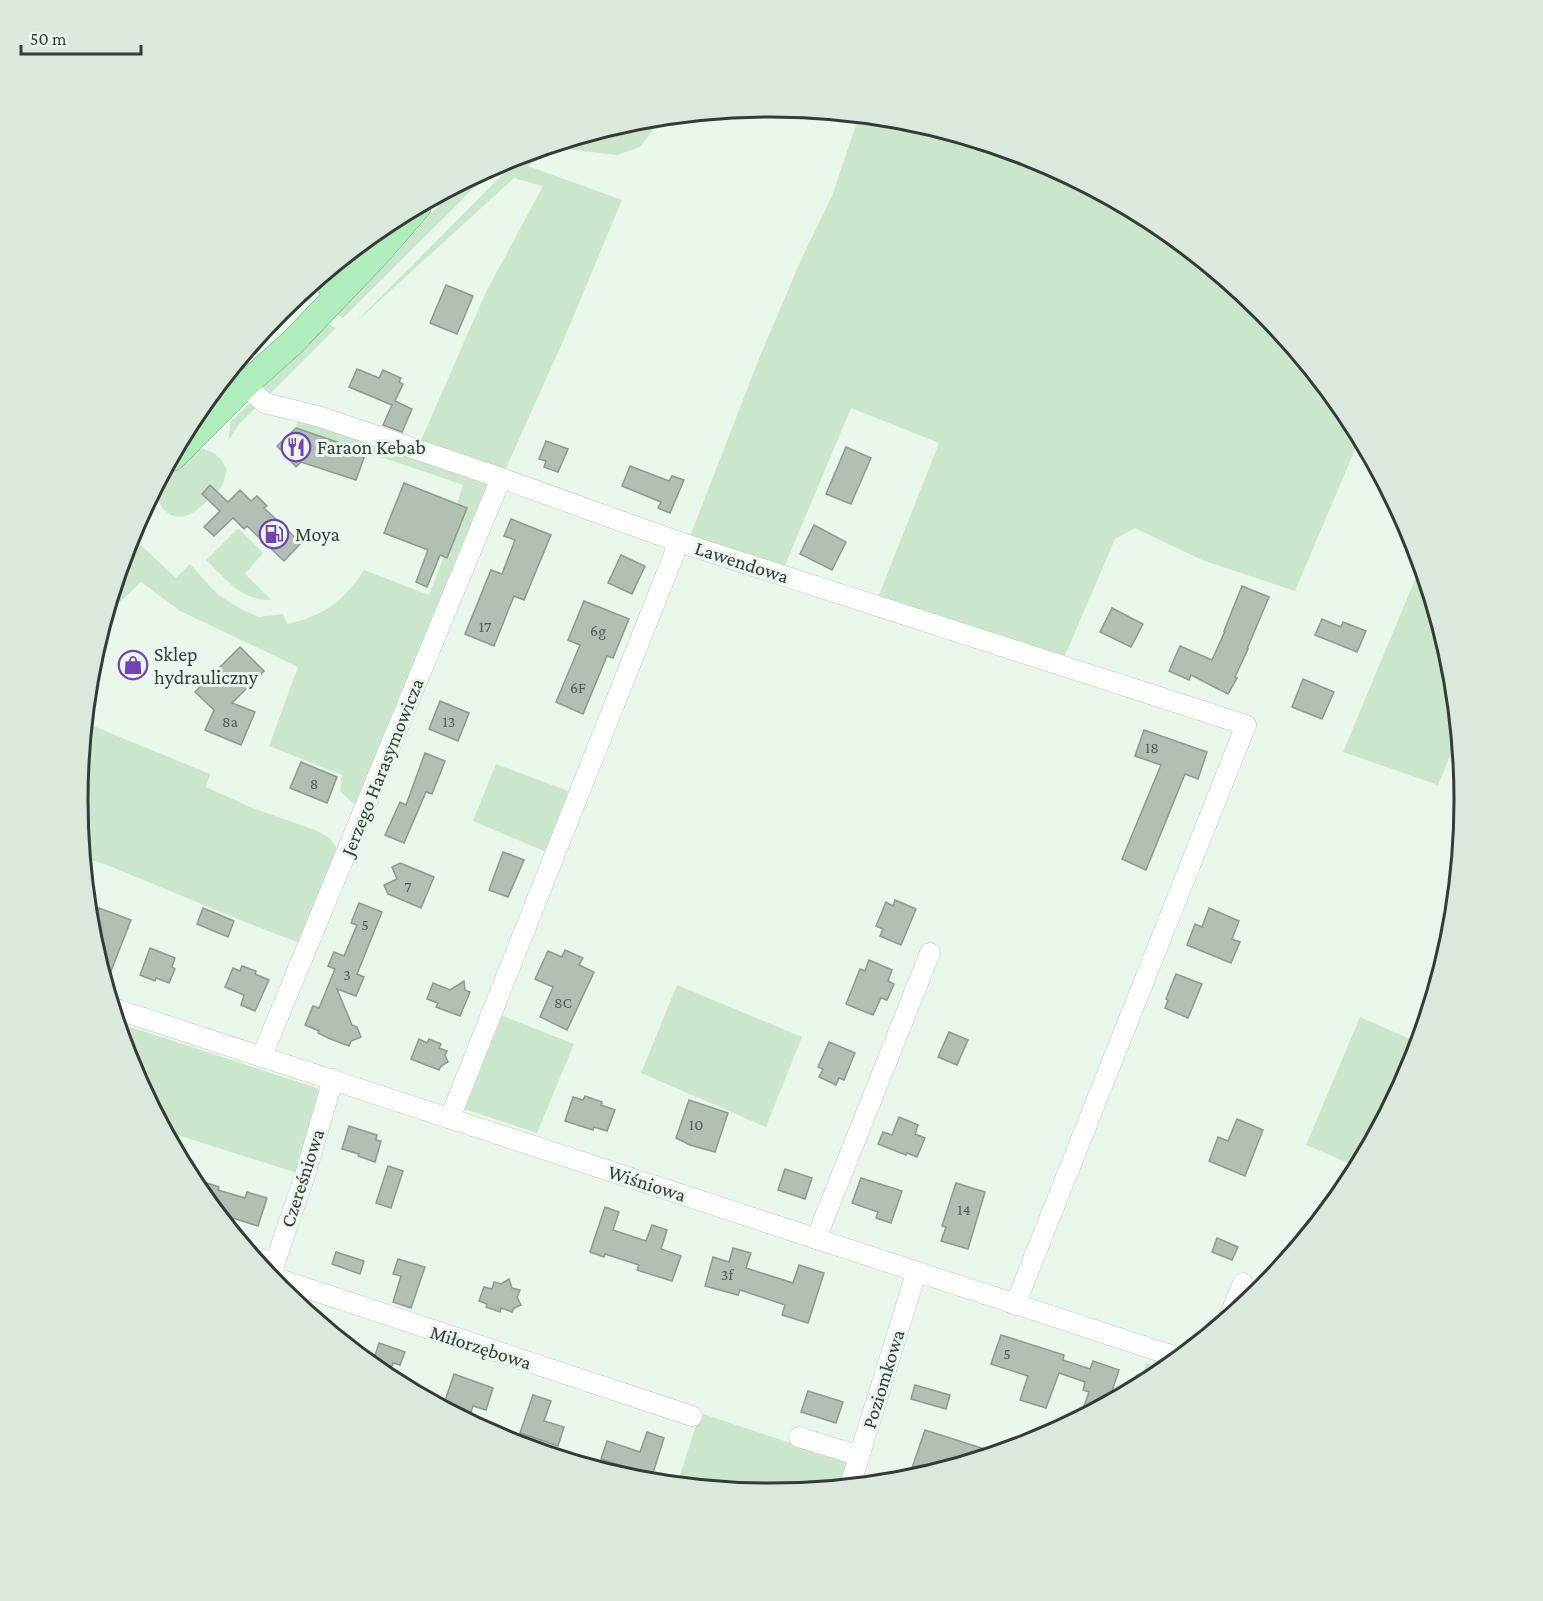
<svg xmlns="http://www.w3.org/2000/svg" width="1543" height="1601" viewBox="0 0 1543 1601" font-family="'Crimson Pro',serif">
<rect width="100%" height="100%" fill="#e9f8eb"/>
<g fill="#cae7cd">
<path d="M859,116L907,120L1037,160L1157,224L1262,310L1348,415L1360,438L1295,591L1202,560L1135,528L1115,539L1063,660L877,600L939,443L851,408L783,570L689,539L760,356L801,260L832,196Z"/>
<path d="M662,118L640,147L617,155L556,148L528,166L622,200L564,339L503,475L418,447L486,292L543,186L514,178L354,324L493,184L526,154L637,120Z"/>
<path d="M499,163L343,318L337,314L392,258L455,187Z"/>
<path d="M319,324H329L336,328L269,395L263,390L262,384Z"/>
<path d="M252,401L259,405L239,424L228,441L231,421Z"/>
<path d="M298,418L490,480L448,597L440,598L438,604L443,611L402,712L392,715L355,805L340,791L342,775L269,746L298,667L180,611L141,582L113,609L109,606L131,536L176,578L190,564L217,594L241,609L259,617L283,614L287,624C324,616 344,601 364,570L429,595L444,556L448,557L467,508L457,504L463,485L296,428Z"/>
<path d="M203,449C215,452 222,458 227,470L222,486L217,492L210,485L202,494L208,500C202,506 194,514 185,516C166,521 152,500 160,483C164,476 173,469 180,463C188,455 191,450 203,449Z"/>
<path d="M238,528L263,553L245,574L271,600C240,600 227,580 206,560Z"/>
<path d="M1421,565L1452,666L1459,735L1438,785L1343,752Z"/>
<path d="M86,723L210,774L206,787L250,807L315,830L330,838L336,847L337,860L302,944L250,924L107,865L84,858L78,800Z"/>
<path d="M496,764L576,794L551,854L473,821Z"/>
<path d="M677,985L802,1037L766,1127L641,1073Z"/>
<path d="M498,1014L574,1044L537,1133L461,1108Z"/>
<path d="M1360,1017L1419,1043L1412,1066L1358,1167L1306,1145Z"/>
<path d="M118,1023L317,1088L320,1093L297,1173L165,1131L131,1066Z"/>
<path d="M1146,1363L1166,1370L1156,1377L1137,1388Z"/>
<path d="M700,1413L848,1462L840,1487L771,1494L677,1485Z"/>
</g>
<g fill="#b2c0b4" stroke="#8d9b8f" stroke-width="1.5">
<path d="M446,285L473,296L457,334L430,323Z"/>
<path d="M357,369L379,378L383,370L401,378L399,382L403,384L395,401L412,409L402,432L383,425L392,405L349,387Z"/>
<path d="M296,428L366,452L356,480L301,462L296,467L277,446Z"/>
<path d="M546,441L568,449L558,472L544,467L546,461L539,459Z"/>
<path d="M846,447L871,458L851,504L826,494Z"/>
<path d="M630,466L669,481L672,476L684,480L670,513L658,508L661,502L622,486Z"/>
<path d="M404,483L467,508L447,558L440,555L427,587L416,582L428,550L384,533Z"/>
<path d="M210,485L228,502L240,490L251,501L257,496L267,506L264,508L301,543L284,561L247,526L244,529L233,518L214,536L204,527L220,511L202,494Z"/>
<path d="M511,519L551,535L524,600L514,596L494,646L465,634L491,570L502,574L515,540L504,536Z"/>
<path d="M814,525L846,542L832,570L800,554Z"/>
<path d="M621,555L645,566L632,594L608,583Z"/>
<path d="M1242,586L1269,597L1247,649H1248L1235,677L1237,678L1228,694L1191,675L1189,680L1169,671L1180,646L1212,660L1225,631H1224Z"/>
<path d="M584,601L629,619L613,658L607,656L583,714L556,702L580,645L568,640Z"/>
<path d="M1112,608L1143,624L1131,647L1100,632Z"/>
<path d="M1322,619L1341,627L1343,622L1366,631L1357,652L1315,635Z"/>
<path d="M240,647L264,671L232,703L255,712L241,745L205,730L214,710L195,692Z"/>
<path d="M1303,679L1334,692L1322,719L1292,707Z"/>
<path d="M440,701L469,713L458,741L429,729Z"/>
<path d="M1144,730L1207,752L1198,779L1185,774L1146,870L1122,859L1161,765L1135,756Z"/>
<path d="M425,753L445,761L432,794L426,792L404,843L385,835L400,802L406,805Z"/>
<path d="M301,762L337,777L327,803L290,788Z"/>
<path d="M503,852L524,860L508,897L489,890Z"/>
<path d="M400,863L434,877L421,908L388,894L384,885L397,879L392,867Z"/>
<path d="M895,900L916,909L901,945L880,936L883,929L876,926L886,902L893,906Z"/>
<path d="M359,903L382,912L357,974L364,977L356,996L337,989L352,1025L357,1027L361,1037L351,1041L349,1046L328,1038L318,1033L319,1031L305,1025L313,1006L319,1008L335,969L328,966L334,952L344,956L357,925L351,923Z"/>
<path d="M99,908L131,920L111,971L101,967L91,935V929Z"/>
<path d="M203,908L234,921L228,937L197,924Z"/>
<path d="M1209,908L1239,921L1232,939L1240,942L1231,963L1187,945L1195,924L1202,927Z"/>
<path d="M150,948L175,958L172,967L175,969L169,983L156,978L155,981L140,975Z"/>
<path d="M565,950L583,958L579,965L594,972L567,1030L540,1017L553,987L535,979L548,951L562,957Z"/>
<path d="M869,960L892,970L888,981L894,984L887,1000L881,998L873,1015L846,1004L860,969L865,971Z"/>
<path d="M242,966L256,971L255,974L269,980L255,1011L241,1005L244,995L225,987L233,968L240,971Z"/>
<path d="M1176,974L1202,984L1188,1018L1165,1008L1168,1000L1166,999Z"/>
<path d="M464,981L465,990L470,992L460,1016L436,1007L438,1003L427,999L433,983L450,990Z"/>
<path d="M949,1032L968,1040L957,1065L938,1057Z"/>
<path d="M419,1039L427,1043L429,1039L441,1044L439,1048L447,1051L445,1055L448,1062L441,1066L439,1070L411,1059Z"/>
<path d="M829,1042L855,1053L844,1080L839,1078L836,1085L819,1077L823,1069L818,1067Z"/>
<path d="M585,1096L602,1102L601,1105L615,1110L607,1131L594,1127L593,1130L565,1121L573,1097L583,1100Z"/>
<path d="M689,1100L728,1113L715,1152L690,1145L676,1138Z"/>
<path d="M899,1117L918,1125L915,1134L925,1138L917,1157L907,1153L906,1155L878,1144L883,1132L892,1135Z"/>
<path d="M1237,1119L1263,1130L1245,1176L1209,1161L1218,1137L1228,1141Z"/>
<path d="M349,1126L377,1135L376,1140L381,1141L375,1162L358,1156L359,1154L342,1149Z"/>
<path d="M388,1166L403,1171L391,1208L376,1203Z"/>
<path d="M785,1169L812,1178L805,1199L778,1190Z"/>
<path d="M861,1178L902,1191L891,1223L876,1218L878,1212L852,1203Z"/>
<path d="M204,1182L219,1187L218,1190L245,1198L247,1192L267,1198L258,1226L217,1213L201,1193Z"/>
<path d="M956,1183L985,1192L968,1249L941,1241L946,1227L942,1226Z"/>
<path d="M605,1207L619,1212L613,1230L646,1241L652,1225L667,1230L661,1249L681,1256L672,1281L637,1270L639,1265L605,1254L604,1257L590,1252Z"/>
<path d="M1217,1238L1238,1247L1232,1260L1212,1252Z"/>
<path d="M733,1248L751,1253L746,1268L793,1283L799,1265L824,1273L808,1323L782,1315L785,1305L740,1290L738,1295L705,1286L713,1257L729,1262Z"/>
<path d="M336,1252L364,1261L360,1274L332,1264Z"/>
<path d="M398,1259L425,1267L411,1308L393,1302L401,1276L393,1274Z"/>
<path d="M509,1279L512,1288L520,1290L517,1297L521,1305L514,1308L512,1312L501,1308L500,1312L486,1307L487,1304L479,1301L484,1287L492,1289L494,1282L501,1284Z"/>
<path d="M1001,1335L1064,1355L1063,1360L1090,1369L1093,1361L1119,1370L1108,1403L1080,1418L1089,1392L1083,1390L1085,1382L1059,1373L1046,1408L1020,1400L1028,1376L991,1364Z"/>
<path d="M379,1343L405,1352L400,1365L393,1363L388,1378L372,1365Z"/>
<path d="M454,1374L493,1388L486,1410L473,1406L468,1421L443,1407Z"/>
<path d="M915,1385L950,1395L946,1409L911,1399Z"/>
<path d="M808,1391L843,1402L836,1423L801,1412Z"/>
<path d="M533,1395L551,1401L544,1421L564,1427L558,1446L520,1433Z"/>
<path d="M925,1430L997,1453L930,1474L912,1468Z"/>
<path d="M647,1432L664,1438L652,1476L601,1459L607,1441L640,1452Z"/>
</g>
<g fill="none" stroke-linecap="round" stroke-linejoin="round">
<g stroke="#bccabd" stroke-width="21">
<g id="minor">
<path d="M230,372L265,403L321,417L501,478L679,542L1246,725L1015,1305"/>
<path d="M113,1008C469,1123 824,1243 1180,1358"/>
<path d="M262,1056L501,478"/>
<path d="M450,1118L679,542"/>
<path d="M816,1239L930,953"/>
<path d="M252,1256L274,1263"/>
<path d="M270,1276L692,1416"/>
<path d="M270,1277L306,1172L333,1079"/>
<path d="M1228,1319L1243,1283"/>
<path d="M799,1437L860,1456"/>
<path d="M850,1486L916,1273"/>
</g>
</g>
<g stroke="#63a770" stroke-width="27">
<g id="major">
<path d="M328,283L356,249"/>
<path d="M172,458L245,385L292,343L377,254L418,207"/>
</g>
</g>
<use href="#minor" stroke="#fff" stroke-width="20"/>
<use href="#major" stroke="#b0edbc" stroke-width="26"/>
</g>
<defs>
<g id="restaurant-ring" transform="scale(1.5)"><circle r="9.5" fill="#e9f8eb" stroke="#7342b9" stroke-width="1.5"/><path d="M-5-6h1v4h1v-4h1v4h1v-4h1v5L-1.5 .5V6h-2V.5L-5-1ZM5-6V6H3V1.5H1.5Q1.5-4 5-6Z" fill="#7342b9"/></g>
<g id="fuel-ring" transform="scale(1.5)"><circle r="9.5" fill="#e9f8eb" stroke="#7342b9" stroke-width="1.5"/><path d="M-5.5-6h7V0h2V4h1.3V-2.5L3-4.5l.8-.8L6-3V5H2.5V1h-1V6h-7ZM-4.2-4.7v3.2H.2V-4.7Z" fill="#7342b9"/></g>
<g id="shop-ring" transform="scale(1.5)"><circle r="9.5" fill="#e9f8eb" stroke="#7342b9" stroke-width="1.5"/><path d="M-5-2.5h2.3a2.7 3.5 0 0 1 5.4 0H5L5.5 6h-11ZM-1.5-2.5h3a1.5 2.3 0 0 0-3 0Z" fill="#7342b9"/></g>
</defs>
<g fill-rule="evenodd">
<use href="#restaurant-ring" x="296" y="447"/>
<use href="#fuel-ring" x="274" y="534"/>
<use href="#shop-ring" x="133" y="665"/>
</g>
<g text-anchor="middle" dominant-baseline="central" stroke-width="6" stroke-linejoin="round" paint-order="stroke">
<g font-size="16" fill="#545c56">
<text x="485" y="626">17</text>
<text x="598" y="630">6g</text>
<text x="578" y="687">6F</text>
<text x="230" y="721">8a</text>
<text x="449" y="721">13</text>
<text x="1152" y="747">18</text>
<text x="314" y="783">8</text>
<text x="408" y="886">7</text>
<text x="365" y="924">5</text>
<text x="347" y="974">3</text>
<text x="563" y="1002">8C</text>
<text x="696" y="1124">10</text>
<text x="964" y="1209">14</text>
<text x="727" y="1274">3f</text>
<text x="1007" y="1353">5</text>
</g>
<g font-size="20" fill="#353b36" stroke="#e9f8eb" text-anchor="start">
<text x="317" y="447">Faraon Kebab</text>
<text x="295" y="534">Moya</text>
<text x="154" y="654">Sklep<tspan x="154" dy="23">hydrauliczny</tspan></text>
</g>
<g font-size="20" fill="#353b36" stroke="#e9f8eb">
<text transform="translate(742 562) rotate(18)">Lawendowa</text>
<text transform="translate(382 767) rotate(-68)">Jerzego Harasymowicza</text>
<text transform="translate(302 1178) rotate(-72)">Czereśniowa</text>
<text transform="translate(647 1183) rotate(18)">Wiśniowa</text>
<text transform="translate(481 1347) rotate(18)">Miłorzębowa</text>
<text transform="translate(883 1379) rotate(-73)">Poziomkowa</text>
</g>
</g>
<path d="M0 0H1543V1601H0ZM88 800a683 683 0 1 1 1366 0a683 683 0 1 1-1366 0Z" fill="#dbe9dd" fill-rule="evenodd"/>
<path fill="none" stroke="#353b36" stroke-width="3" d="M88 800a683 683 0 1 1 1366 0a683 683 0 1 1-1366 0Z"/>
<path d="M21 45v9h120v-9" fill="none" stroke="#353b36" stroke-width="3"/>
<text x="30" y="45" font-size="18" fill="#353b36" stroke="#e9f8eb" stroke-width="4.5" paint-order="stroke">50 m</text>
</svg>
